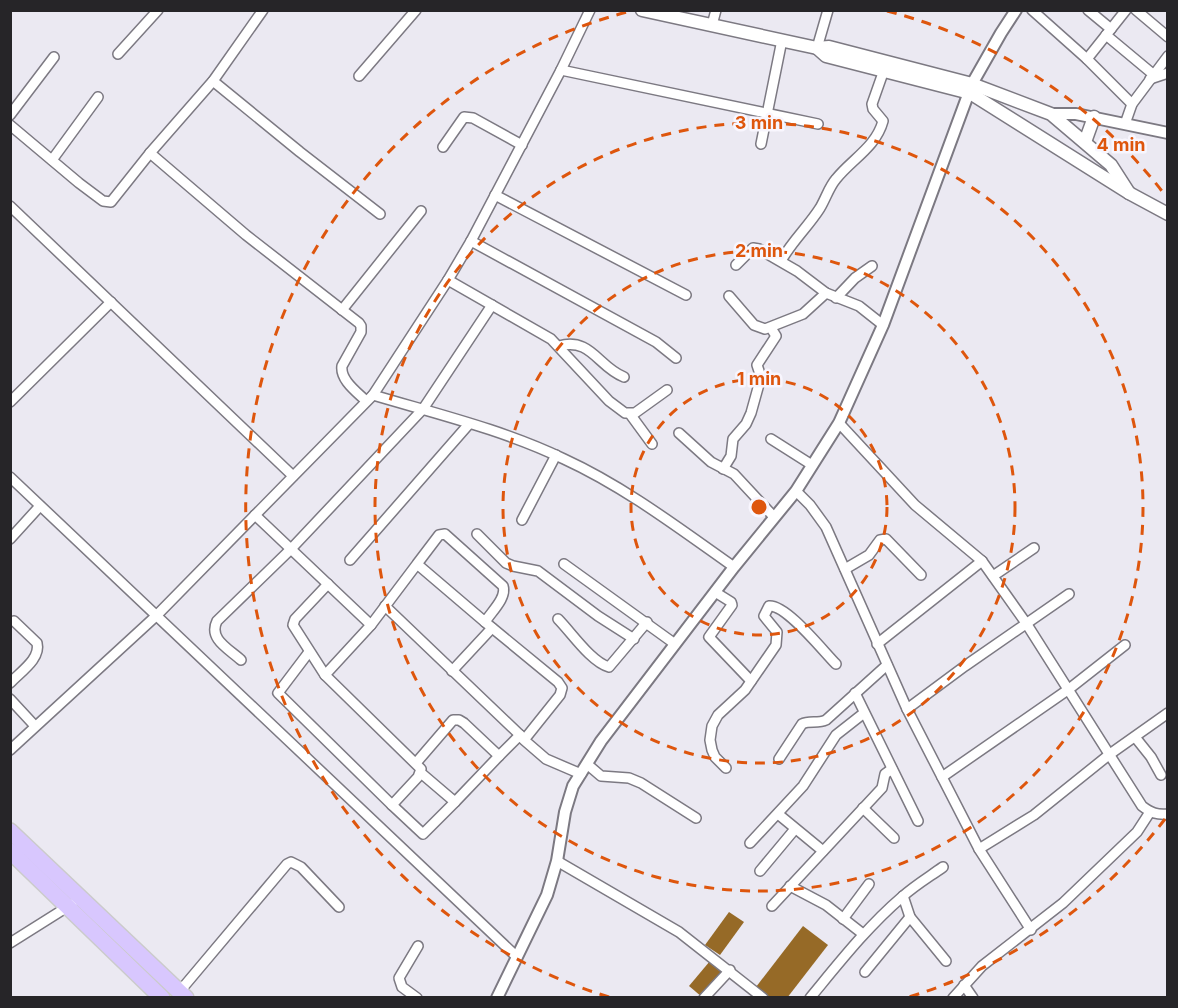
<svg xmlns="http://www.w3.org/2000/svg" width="1178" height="1008" viewBox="0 0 1178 1008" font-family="Inter,sans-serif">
<rect width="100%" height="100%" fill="#ebe9f2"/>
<g fill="#966a27">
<path d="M729,912L744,922L720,955L705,945Z"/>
<path d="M803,926L828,945L787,998H770L756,987Z"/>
<path d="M710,961L723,972L702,997L689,986Z"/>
</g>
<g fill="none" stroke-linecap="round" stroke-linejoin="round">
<g stroke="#7c7982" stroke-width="12">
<g id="minor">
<path d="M1032,10L1087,59L1132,104"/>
<path d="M1088,10L1111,29"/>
<path d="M1136,10L1168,37"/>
<path d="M712,25L716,10"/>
<path d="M1106,35L1154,75"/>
<path d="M817,48L828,10"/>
<path d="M118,54L158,10"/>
<path d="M1087,59L1126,10"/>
<path d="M561,70L818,124"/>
<path d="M359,76L416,10"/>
<path d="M1150,79L1168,73"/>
<path d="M213,81L300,152L380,214"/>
<path d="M10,115L54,57"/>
<path d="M1125,124L1132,104L1168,56"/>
<path d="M10,125L79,183L103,201L111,202L150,153L213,81L263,10"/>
<path d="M761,144L782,40"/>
<path d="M443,147L464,117L473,118L522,145"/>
<path d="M150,153L246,235L359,323L361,326V332L342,366C340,380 357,392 366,401"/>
<path d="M52,160L98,97"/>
<path d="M495,195L686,295"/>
<path d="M10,206L293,476"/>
<path d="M471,241L656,342L676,358"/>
<path d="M781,261C792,241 808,227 820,208C826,198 829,187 836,179C852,159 876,147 883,121L873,109L872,104L884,70"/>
<path d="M736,265L753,248L759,249L797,271L826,293L859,306L883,325"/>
<path d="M448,280L551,339L609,401L625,413H635L667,390"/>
<path d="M729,296L754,325L765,329L803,314L826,293"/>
<path d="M836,298L855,278L872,266"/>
<path d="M342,310L421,211"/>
<path d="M559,346C591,337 598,367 624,377"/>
<path d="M373,395C437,414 504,430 564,459C625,487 680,529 734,567"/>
<path d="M10,402L111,302"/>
<path d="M630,414L652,444"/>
<path d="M839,423L915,505L982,561L1026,623L1142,806C1151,813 1157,815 1168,814"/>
<path d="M679,433L711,462L734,474L774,517"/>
<path d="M771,439L812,465"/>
<path d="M723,469L731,456L733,439L746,424L751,413L761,377L757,365L776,336L771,328"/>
<path d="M10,477L517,957"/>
<path d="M796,491L810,505L826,527L907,709L979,849L1031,930"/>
<path d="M255,515L371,625L325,675L421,769L418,777L392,805L278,693L309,652"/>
<path d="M522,520L556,455"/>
<path d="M477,534L506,563L513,566L538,571L598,616L634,639"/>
<path d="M10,539L40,506"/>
<path d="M350,560L469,424"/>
<path d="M564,564L675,644"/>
<path d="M845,569L869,555L880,540L886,539L921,575"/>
<path d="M993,576L1034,548"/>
<path d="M715,592L731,602L732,605L709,637L751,681"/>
<path d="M385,606L520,735"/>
<path d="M558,619C571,632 591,662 609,667L647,622"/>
<path d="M485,622L558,682L562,688L560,695L524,740L546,759L581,774"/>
<path d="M371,625L417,564L485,622C491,612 507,598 503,586L445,534L439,535L417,564"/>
<path d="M877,644L982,561"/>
<path d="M241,660C229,649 208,639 217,621L291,549L423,409L492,305"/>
<path d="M452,671L492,628"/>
<path d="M325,675L293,625L295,619L328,584"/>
<path d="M10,683C20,672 41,659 37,643L14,621"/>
<path d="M855,693L918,821"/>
<path d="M10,699L35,726"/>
<path d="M907,709L965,666L1069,594"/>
<path d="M1135,737L1151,757L1161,775"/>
<path d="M10,750L156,616L373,395L448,280L471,241L561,70L590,10"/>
<path d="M499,756L520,735L522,738"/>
<path d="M779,759L802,724C809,720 818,724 826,720L887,665"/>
<path d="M416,763L453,720H459L464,723L499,756L455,802L421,773"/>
<path d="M587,764L601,776L629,778L641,783L696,818"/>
<path d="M726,768L715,757L712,750L710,740L712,726L718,715L745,690L776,645L777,632L764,616L769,606C786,604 823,651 836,664"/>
<path d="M942,777L1069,689L1125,645"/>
<path d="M392,805L423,834L455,802"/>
<path d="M863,808L894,838"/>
<path d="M778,814L823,851"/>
<path d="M750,843L803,786L836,735L864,713"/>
<path d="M979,849L1034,815L1110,754L1168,713"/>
<path d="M557,861L679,932L763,998"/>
<path d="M760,871L795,829"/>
<path d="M790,886L826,905L863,934"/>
<path d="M903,896L910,917L946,961"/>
<path d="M772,906L882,788L885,774L892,769"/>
<path d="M843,919L869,884"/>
<path d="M10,943L72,904"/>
<path d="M865,972L910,917"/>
<path d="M964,985L973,998"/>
<path d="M180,991L287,864L291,862L301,867L339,907"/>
<path d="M417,998L402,987L399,978L418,946"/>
<path d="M704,998L730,970"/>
<path d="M810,998C839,963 867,927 902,897C914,886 929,877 943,867"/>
<path d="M953,998L982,966L1063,903L1137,832L1150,812"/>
</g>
</g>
<g stroke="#7c7982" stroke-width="14">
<g id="tertiary">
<path d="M1051,114H1076L1168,133"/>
<path d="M497,998L547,895L557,861L565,812L573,786L601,741L734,567L796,491L839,423L883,325L972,84L1001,33L1016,10"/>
</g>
</g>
<g stroke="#7c7982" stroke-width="15">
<g id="secondary">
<path d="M642,10L817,48L829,47L972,84L1051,114L1111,165L1129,193"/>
<path d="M817,48L826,56L970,93L1129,193L1168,214"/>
<path d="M1085,142L1094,117"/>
</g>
</g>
<g stroke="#cbcbcb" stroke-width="18">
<g id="trunk">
<path d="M10,831L186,998"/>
<path d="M10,851L162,998"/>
</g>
</g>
<use href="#minor" stroke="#fff" stroke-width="9"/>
<use href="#tertiary" stroke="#fff" stroke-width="10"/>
<use href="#secondary" stroke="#fff" stroke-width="12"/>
<use href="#trunk" stroke="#d8c7fe" stroke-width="15"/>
</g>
<g fill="none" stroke="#de560d" stroke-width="3" stroke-dasharray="10 8">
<circle cx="759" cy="507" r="128"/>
<circle cx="759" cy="507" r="256"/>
<circle cx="759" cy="507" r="384"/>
<path d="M1165 819A512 512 0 0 1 909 997M609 997A512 512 0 0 1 631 11M887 11A512 512 0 0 1 1165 195"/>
</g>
<circle cx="759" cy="507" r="9" fill="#de560d" stroke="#f8f6fe" stroke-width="3"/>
<g font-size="18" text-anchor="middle" font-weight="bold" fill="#de560d" stroke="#f8f6fe" stroke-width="5" stroke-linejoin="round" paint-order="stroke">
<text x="759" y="129">3 min</text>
<text x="1121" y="151">4 min</text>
<text x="759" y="257">2 min</text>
<text x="759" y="385">1 min</text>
</g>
<rect width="1178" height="1008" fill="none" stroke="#262528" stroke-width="24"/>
</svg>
